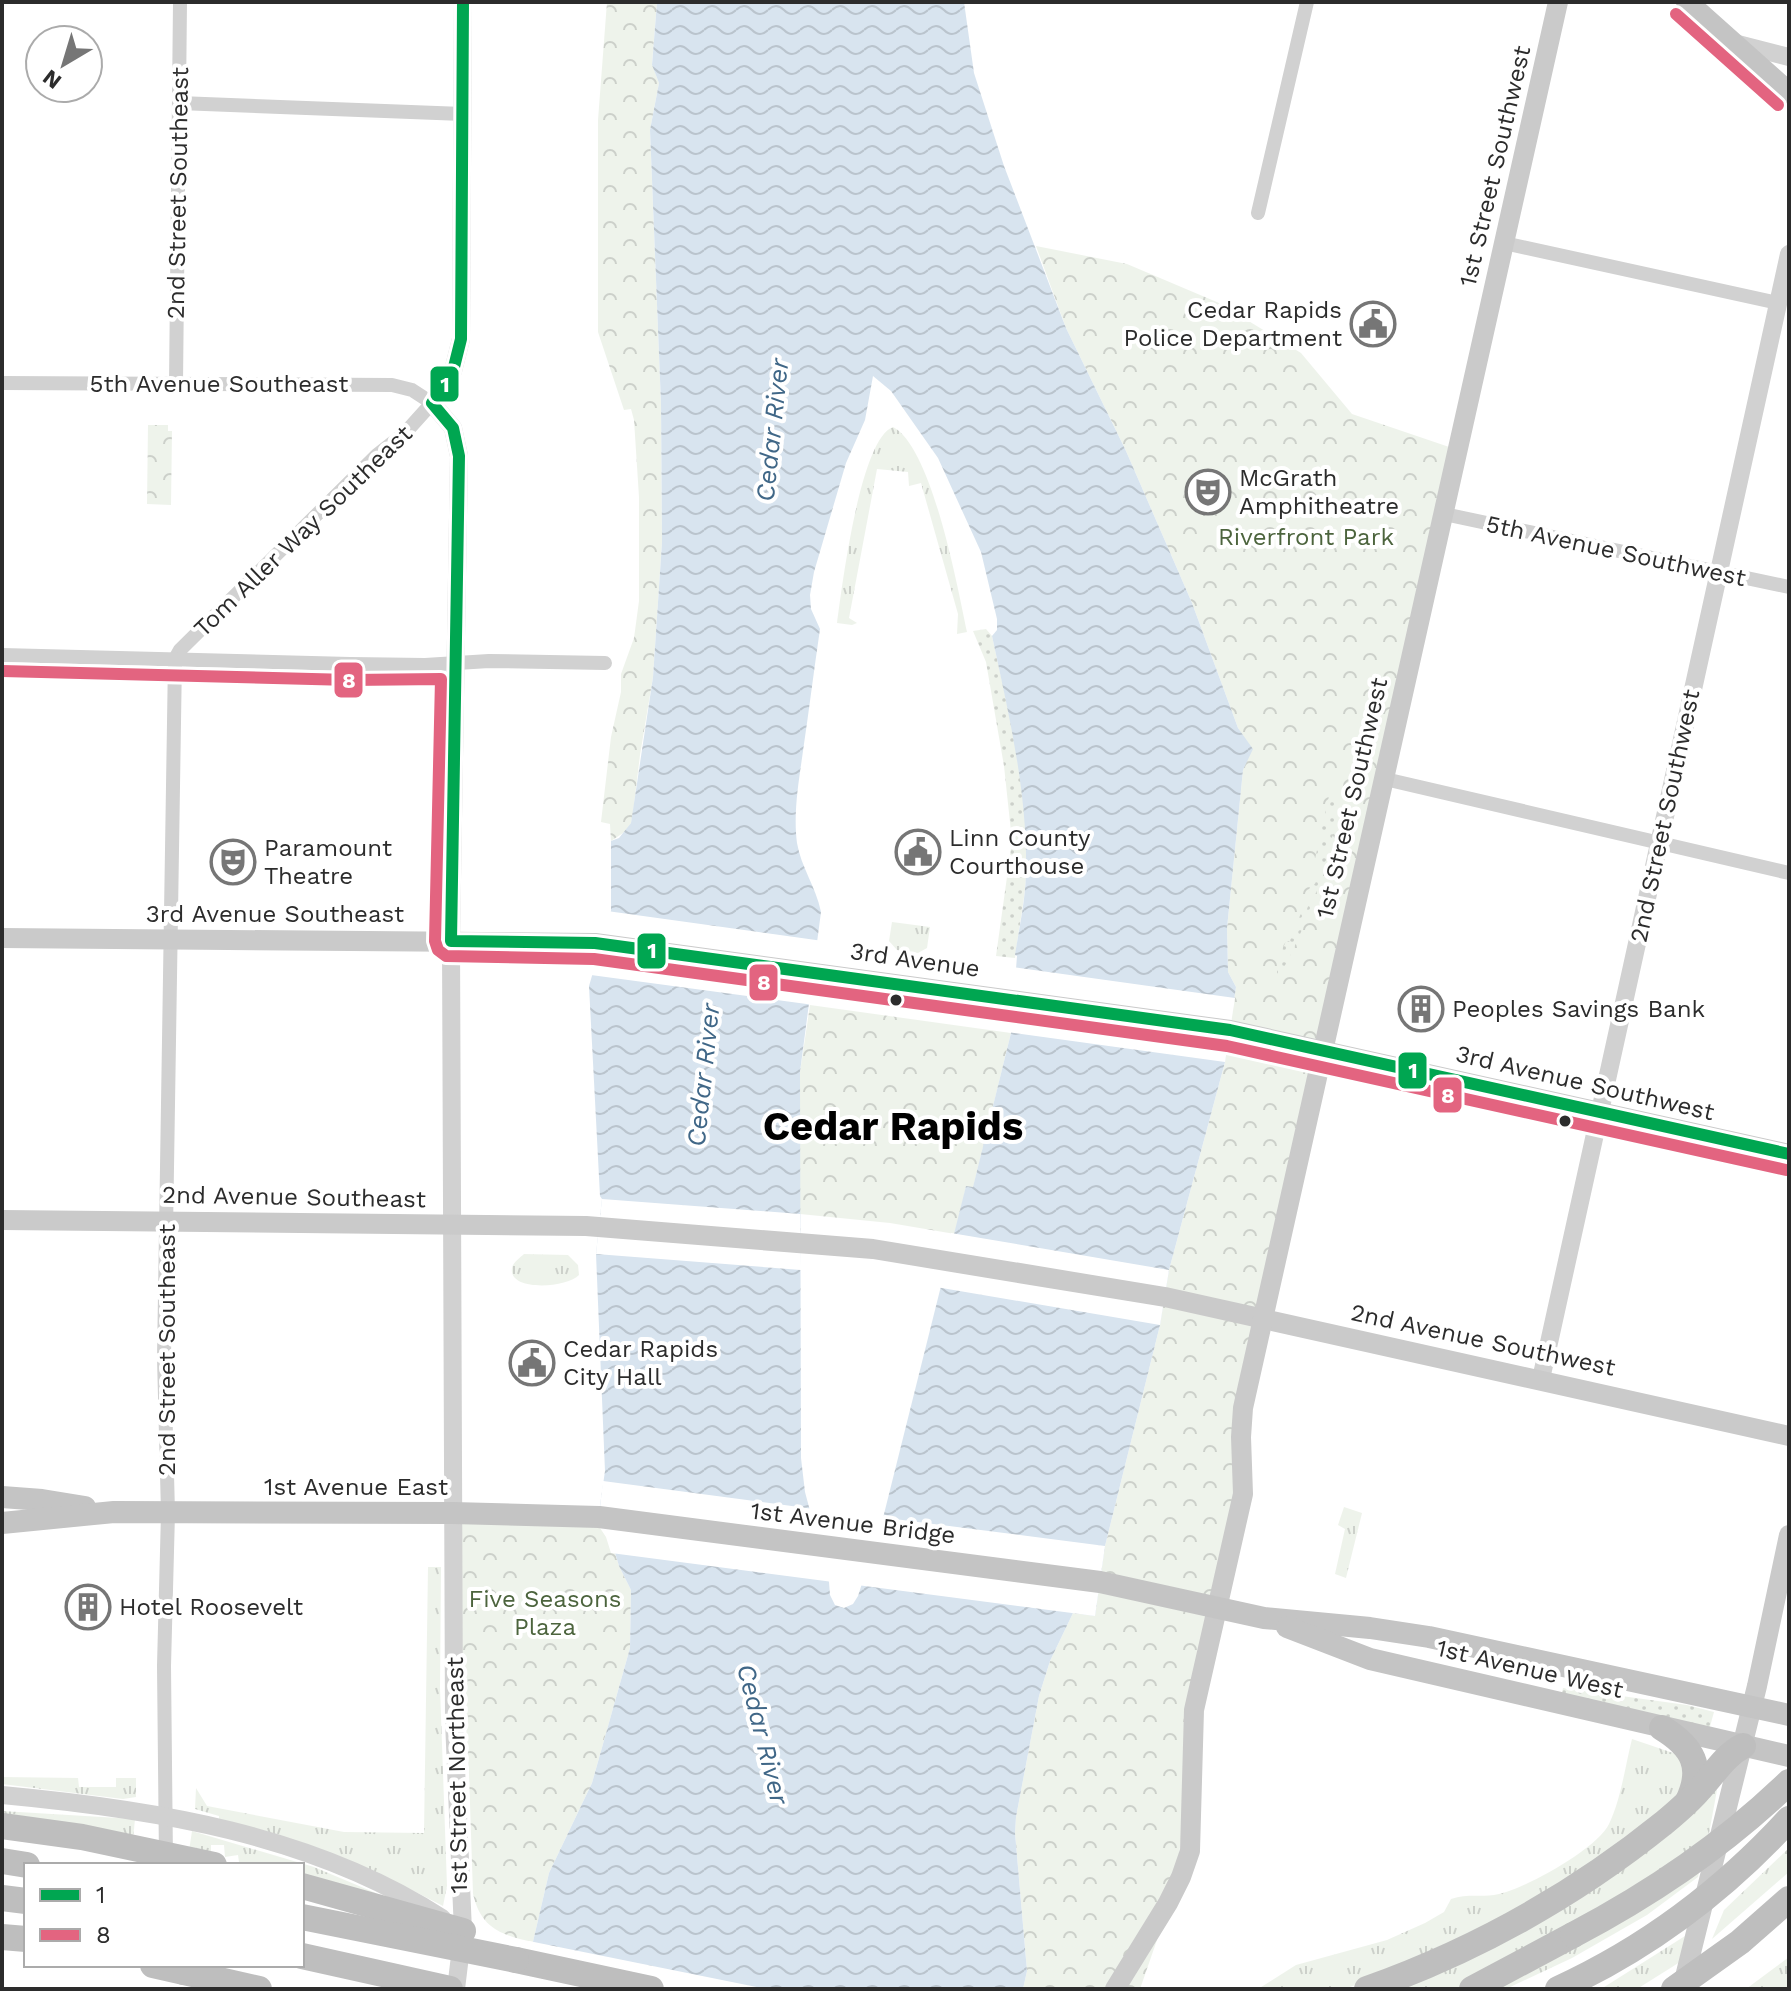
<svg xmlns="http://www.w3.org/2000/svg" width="1791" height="1991" viewBox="0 0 1791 1991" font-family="'Work Sans',sans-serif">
<defs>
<pattern id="grass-tufts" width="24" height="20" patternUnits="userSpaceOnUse" patternTransform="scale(2)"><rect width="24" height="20" fill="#eef3eb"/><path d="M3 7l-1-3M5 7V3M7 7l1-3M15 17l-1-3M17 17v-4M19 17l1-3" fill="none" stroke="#ccd0ca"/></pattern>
<pattern id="forest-crowns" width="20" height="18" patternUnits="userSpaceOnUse" patternTransform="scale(2)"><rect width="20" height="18" fill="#eef3eb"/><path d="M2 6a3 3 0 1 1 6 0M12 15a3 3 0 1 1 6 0" fill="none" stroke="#ccd0ca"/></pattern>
<pattern id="garden-dots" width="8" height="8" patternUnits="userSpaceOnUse" patternTransform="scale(2)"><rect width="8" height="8" fill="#eef3eb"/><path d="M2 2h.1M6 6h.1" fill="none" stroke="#ccd0ca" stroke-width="1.8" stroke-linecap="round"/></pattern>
<pattern id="water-waves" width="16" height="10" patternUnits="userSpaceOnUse" patternTransform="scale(2)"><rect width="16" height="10" fill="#d8e4ef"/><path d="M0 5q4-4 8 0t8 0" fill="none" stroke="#bac4cd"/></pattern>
</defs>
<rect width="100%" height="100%" fill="#fff"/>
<g fill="url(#grass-tufts)">
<path d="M893,427C932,447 958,589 967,632L957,634L958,614L921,483L909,486L908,472L877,469L849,618L857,623L852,625L837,623C842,587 860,439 893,427Z"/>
<path d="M892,922L930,927L927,948L918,953L897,950L889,941Z"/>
<path d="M524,1254L568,1255L578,1265L579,1275C567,1288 508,1292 512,1268C513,1262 521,1257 524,1254Z"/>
<path d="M1344,1507L1362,1513L1346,1578L1335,1574L1345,1529L1338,1525Z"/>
<path d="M428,1567H441L440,1688L447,1886L443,1906L406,1887L219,1819V1816L195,1809L196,1788L207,1806L344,1832L424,1833Z"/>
<path d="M1632,1739L1685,1757L1684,1791L1647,1826L1532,1903L1375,1978L1344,1989H1258L1296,1965L1387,1940L1425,1923L1444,1912L1451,1899C1468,1893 1482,1898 1499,1894C1526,1888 1597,1849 1609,1824C1621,1799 1625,1767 1632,1739Z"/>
<path d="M2,1777L78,1778L79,1787H116V1778H136V1797L123,1799L2,1784Z"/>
<path d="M1715,1788L1717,1790L1708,1839L1676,1862L1466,1984L1455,1989H1395Z"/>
<path d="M2,1811L135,1819L133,1839L2,1818Z"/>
<path d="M192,1831L314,1867L378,1894L302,1877V1865H253L239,1862L238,1855L225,1857L224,1845H211V1856L189,1851Z"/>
<path d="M1789,1848V1872L1712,1939L1724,1910Z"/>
<path d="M1701,1864L1698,1877L1647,1915L1572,1958L1506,1989H1486Z"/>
<path d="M1685,1936L1680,1962L1637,1989H1601Z"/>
<path d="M1789,1957V1989H1746Z"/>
</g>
<g fill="url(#forest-crowns)">
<path d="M607,2H657L652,64L659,83L650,130L661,404L662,542L653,677L640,755L633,813L631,823L626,831L611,841L610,824L601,822L611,737L621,692V674L634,638L639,601V497L634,420L631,409L624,410L598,332V120Z"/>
<path d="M1036,246L1127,264L1219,303L1301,353L1352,414L1458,450L1258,1345L1243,1494L1194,1734L1175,1888L1140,1989H1023L1027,1971L1015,1833L1016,1817L1039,1696L1050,1661L1073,1613L1095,1616L1105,1546L1160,1325L1169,1270L1225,1062L1236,987L1228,972L1227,928L1243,770C1248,747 1251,750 1238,728L1192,603L1126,451L1066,328Z"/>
<path d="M148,425H168V431H172L171,505L147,504Z"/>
<path d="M810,1005L1011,1033L973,1188L966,1187L955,1234L890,1223L800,1214V1072Z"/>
<path d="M453,1513L598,1519L610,1536L619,1566L631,1590L630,1648L592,1783L549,1873L533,1942C502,1935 481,1929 473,1894L469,1774Z"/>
</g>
<g fill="url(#garden-dots)">
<path d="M986,629L992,636C1009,714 1031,798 1026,879C1024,905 1018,932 1015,958L996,956L1012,841L1004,766L986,662L973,631Z"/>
<path d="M1329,796L1341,799C1328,860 1309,926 1277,980V962L1286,941L1289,942L1291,938L1295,939L1303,920L1299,918L1302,911L1306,912L1313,892L1309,890L1311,883L1315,884L1321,864L1315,859Z"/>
<path d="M1563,1688L1687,1705L1714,1712L1709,1730L1562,1693Z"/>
</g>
<path fill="url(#water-waves)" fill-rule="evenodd" d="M657,2H964L974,73L1004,166L1066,328L1126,451L1192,603L1238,728L1253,749L1243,770L1227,928L1228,972L1236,987L1225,1062L1169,1270L1160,1325L1105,1546L1095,1616L1073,1613L1050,1661L1039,1696L1016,1817L1015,1833L1027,1971L1023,1989H522L549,1873L592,1783L630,1648L631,1590L619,1566L610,1536L598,1519L605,1471L596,1254L602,1199L600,1196L589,986L611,911V841L619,838L631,823L653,677L662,542L661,404L650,130L659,83L652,65ZM873,376L891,391L938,458L981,552L997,619V630L992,636C1009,715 1028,794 1026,875C1025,902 1019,929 1015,955L1017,956L1011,1033L973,1187L966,1186L883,1518L858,1596L853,1604L844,1608L835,1605L830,1595L829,1582L805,1492L801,1458L800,1072L821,912C816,887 801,867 797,843C793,813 799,780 803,751C809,710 814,670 820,629L811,609L810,595L814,572L846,463L865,420Z"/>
<g fill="#fff">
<path d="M607,911L823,941L814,1005L591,975L594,951Z"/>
<path d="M1012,967L1235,998L1225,1062L1007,1032Z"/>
<path d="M602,1199L800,1214L801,1270L596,1254Z"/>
<path d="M951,1233L1169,1270L1160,1325L936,1287Z"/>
<path d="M603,1481L814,1509L833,1582L611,1553L606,1537L598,1525Z"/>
<path d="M879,1517L1105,1546L1095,1616L857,1585Z"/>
<path d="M529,1941L767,1989H518Z"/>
</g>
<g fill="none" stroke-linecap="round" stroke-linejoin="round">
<g stroke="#d1d1d1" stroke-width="14">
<path d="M179,103L463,114"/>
<path d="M1258,213L1307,2"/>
<path d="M1504,243L1778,303"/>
<path d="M2,383L392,385L412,390L432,403L405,433L377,455L180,650L175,659L164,1358L168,1513L164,1666L166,1861"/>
<path d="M176,384L180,2"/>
<path d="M1444,514L1789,587"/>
<path d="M2,655L350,664L425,665L489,661L605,663"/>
<path d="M1385,779L1789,873"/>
</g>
<g stroke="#d1d1d1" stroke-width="18">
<path d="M1734,43L1789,57"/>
<path d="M1541,1379L1789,254"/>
<path d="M2,1795C153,1809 312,1834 442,1918"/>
<path d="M456,1989L463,1931L454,1721L451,941L459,456L453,428L432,403L453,371L461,339L463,2"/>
</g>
<g stroke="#cacaca" stroke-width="20">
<path d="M2,938L595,943L1230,1030L1789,1154"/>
<path d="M2,1220L586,1226L873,1249L1165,1297L1789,1436"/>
<path d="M1115,1989L1168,1903L1181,1877L1190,1851L1194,1710L1243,1494L1241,1437L1243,1408L1558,2"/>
<path d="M1682,1989L1757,1686L1789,1535"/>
</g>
<g stroke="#c4c4c4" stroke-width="22">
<path d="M1687,2L1789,93"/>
<path d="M2,1497L42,1500L85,1507"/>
<path d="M2,1523L114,1512L453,1513L599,1517L1100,1582L1264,1618L1370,1628L1429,1637L1789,1715"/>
<path d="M1287,1627L1370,1659L1789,1756"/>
</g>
<g stroke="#bebebe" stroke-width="26">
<path d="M1662,1728C1693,1747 1704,1767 1688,1801"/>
<path d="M2,1861L27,1865"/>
<path d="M302,1886L463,1931"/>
<path d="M2,1898L26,1901"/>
<path d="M2,1937L26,1939"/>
<path d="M302,1956L450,1989"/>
<path d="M516,1960L651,1989"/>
<path d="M184,1972L259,1989"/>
<path d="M1367,1989C1474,1951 1576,1894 1665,1822C1677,1812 1690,1801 1700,1789C1715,1773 1724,1756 1743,1746"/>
<path d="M1472,1989L1573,1935"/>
</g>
<g stroke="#bebebe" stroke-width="26">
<path d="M2,1826L82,1837L214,1865"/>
<path d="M302,1917L516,1960"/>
<path d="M1573,1935C1651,1894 1726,1843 1789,1782"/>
<path d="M153,1965L184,1972"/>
<path d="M1558,1989C1645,1949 1724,1890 1789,1819"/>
<path d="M1674,1989L1740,1942L1789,1899"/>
</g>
<g stroke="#fff" stroke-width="18">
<path id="bus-1" d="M463,2L461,339L453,371L432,403L453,428L459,456L451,941L595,943L1230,1030L1789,1154"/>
</g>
<g stroke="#fff" stroke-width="18">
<g id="bus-2">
<path d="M1676,14L1778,105"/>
<path d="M2,671L350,680L441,679L435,941L438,950L446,956L594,959L1227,1046L1786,1170"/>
</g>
</g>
<use href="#bus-1" stroke="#00a651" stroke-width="12"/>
<use href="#bus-2" stroke="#e36480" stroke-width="12"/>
</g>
<defs>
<g id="civic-ring" transform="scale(2.3)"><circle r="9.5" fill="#fff" stroke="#767676" stroke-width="1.5"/><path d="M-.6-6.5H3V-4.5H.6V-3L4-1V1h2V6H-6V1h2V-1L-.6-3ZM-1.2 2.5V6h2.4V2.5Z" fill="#767676"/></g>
<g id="theatre-ring" transform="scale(2.3)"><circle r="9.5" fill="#fff" stroke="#767676" stroke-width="1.5"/><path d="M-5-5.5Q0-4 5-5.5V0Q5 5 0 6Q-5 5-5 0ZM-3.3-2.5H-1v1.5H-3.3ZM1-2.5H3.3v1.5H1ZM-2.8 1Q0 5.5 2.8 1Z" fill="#767676"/></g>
<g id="building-ring" transform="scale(2.3)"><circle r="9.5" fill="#fff" stroke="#767676" stroke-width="1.5"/><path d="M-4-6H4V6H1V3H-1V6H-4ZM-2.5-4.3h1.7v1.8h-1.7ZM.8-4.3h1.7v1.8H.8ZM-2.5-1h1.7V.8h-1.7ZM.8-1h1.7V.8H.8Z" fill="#767676"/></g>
</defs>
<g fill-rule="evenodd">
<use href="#civic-ring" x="1373" y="324"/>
<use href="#theatre-ring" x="1208" y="492"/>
<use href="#civic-ring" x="918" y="852"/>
<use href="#theatre-ring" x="233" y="862"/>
<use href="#building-ring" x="1421" y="1009"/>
<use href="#civic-ring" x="532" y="1363"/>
<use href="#building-ring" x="88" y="1607"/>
</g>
<g fill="#2c2c2c" stroke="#fff" stroke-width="3">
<circle cx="896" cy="1000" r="7"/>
<circle cx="1565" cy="1121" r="7"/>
</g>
<g text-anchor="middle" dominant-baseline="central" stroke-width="8" stroke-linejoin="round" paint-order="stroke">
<g font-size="24" fill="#2c2c2c" stroke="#fff">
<text transform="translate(1495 166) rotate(-77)">1st Street Southwest</text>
<text transform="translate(178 193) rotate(-89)">2nd Street Southeast</text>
<text x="219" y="384">5th Avenue Southeast</text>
<text transform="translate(303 531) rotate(-44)">Tom Aller Way Southeast</text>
<text transform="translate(1616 551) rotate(12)">5th Avenue Southwest</text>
<text transform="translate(1352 798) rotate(-77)">1st Street Southwest</text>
<text transform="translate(1665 816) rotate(-78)">2nd Street Southwest</text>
<text x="275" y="914">3rd Avenue Southeast</text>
<text transform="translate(915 960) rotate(8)">3rd Avenue</text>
<text transform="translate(1585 1083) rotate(13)">3rd Avenue Southwest</text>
<text transform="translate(294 1197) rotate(1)">2nd Avenue Southeast</text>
<text transform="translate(1483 1340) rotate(12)">2nd Avenue Southwest</text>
<text transform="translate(167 1350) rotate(-90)">2nd Street Southeast</text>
<text x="356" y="1487">1st Avenue East</text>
<text transform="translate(853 1523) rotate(7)">1st Avenue Bridge</text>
<text transform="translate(1530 1669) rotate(13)">1st Avenue West</text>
<text transform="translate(457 1775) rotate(-91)">1st Street Northeast</text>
</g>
<g font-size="24" fill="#2c2c2c" stroke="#fff" text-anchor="start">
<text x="1342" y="310" text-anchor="end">Cedar Rapids<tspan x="1342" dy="28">Police Department</tspan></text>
<text x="1239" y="478">McGrath<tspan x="1239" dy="28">Amphitheatre</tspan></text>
<text x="949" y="838">Linn County<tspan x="949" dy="28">Courthouse</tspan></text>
<text x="264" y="848">Paramount<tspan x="264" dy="28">Theatre</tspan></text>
<text x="1452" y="1009">Peoples Savings Bank</text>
<text x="563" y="1349">Cedar Rapids<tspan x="563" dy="28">City Hall</tspan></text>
<text x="119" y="1607">Hotel Roosevelt</text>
</g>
<g font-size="24" fill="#4c643d" stroke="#fff">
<text x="1306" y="537">Riverfront Park</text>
<text x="545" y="1599">Five Seasons<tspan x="545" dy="28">Plaza</tspan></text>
</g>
<g font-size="26" font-style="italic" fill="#406787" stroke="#fff">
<text transform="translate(772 430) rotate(-84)">Cedar River</text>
<text transform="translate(703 1075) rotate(-84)">Cedar River</text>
<text transform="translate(763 1734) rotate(76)">Cedar River</text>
</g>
<g font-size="40" font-weight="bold" fill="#000" stroke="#fff">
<text x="893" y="1126">Cedar Rapids</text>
</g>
</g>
<g stroke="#fff" stroke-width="3">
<rect x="429" y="365" width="31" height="38" rx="8" fill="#00a651"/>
<rect x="333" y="661" width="31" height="38" rx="8" fill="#e36480"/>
<rect x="636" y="932" width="31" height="38" rx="8" fill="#00a651"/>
<rect x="748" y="963" width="31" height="39" rx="8" fill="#e36480"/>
<rect x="1397" y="1051" width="31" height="39" rx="8" fill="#00a651"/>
<rect x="1432" y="1076" width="31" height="38" rx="8" fill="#e36480"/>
</g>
<g font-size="22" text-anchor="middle" font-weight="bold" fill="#fff">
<text x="445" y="392">1</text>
<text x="349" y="688">8</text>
<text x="652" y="958">1</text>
<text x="764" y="990">8</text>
<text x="1413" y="1078">1</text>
<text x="1448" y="1103">8</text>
</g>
<rect width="1791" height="1991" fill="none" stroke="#2c2c2c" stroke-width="8"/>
<rect x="24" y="1863" width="280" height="104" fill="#ffffff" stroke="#ababab" stroke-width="2"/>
<rect x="40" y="1889" width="40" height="12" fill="#00a651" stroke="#ababab" stroke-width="2"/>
<text x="96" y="1903" font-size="24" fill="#2c2c2c">1</text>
<rect x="40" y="1929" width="40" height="12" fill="#e36480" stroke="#ababab" stroke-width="2"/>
<text x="96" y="1943" font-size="24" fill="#2c2c2c">8</text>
<g transform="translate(64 64) rotate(218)"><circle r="38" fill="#ffffff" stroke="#ababab" stroke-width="2"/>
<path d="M0-6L14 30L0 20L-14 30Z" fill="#767676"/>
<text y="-12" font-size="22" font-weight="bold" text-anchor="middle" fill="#2c2c2c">N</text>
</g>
</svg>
